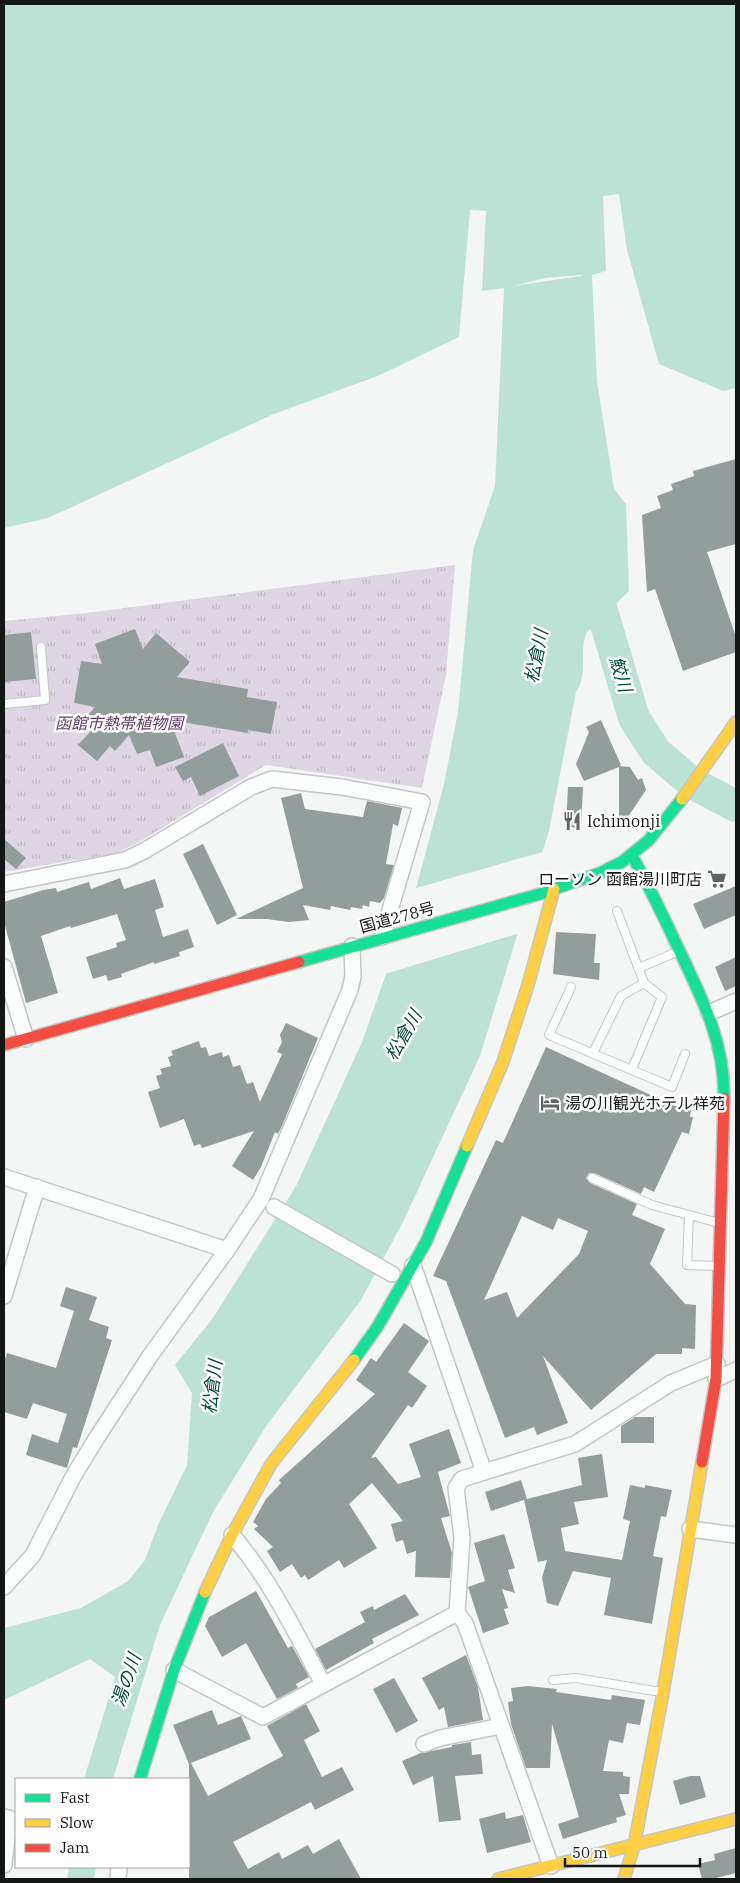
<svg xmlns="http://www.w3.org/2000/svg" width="740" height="1883" viewBox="0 0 740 1883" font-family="'IBM Plex Serif','Noto Sans JP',serif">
<defs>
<pattern id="park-tufts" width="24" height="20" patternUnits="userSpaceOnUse" patternTransform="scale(1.25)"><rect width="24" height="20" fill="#dfd6e4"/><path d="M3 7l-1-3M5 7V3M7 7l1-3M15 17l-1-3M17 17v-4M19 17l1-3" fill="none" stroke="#beb7c3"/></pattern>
</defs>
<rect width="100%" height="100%" fill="#f4f6f5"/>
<path fill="url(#park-tufts)" d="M455,565L446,675L422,788L266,765L139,842L117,853L4,872V621L86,613Z"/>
<g fill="#bce2d6" fill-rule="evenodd">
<path d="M4,4H736V388L723,391L659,364L627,250L619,194L603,196L606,271L592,275L597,381L614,489L626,504L629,591L587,632C578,651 589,674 576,692L549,831L480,1056L403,1222L361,1300L267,1425L213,1512L160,1625L113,1779H84L115,1677L90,1659L4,1700V1628L81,1608L128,1581L145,1560L158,1525L187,1465L192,1393L175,1365L213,1318L296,1186L362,1042L415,892L444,784L458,712L473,550L495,486L504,288L482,291L486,211L470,210L459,337L380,375L274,414L48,518L4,528ZM581,275V276L513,286L545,278Z"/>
<path d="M69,1867H96L94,1879H67Z"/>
</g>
<path fill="#f4f6f5" d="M546,851L520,933L385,974L413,889Z"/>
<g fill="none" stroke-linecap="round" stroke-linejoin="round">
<path stroke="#bce2d6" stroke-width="32" d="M591,574L634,718L656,752L692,783L736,806"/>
</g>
<g fill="#939d9b" fill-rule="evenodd">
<path d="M736,459V544L707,552L736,637V652L683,671L655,589L647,592L642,515L661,508L657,496L673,490L671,484L694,476L693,471Z"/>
<path d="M135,629L143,649L156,633L190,662L177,677L248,689L247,697L277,702L271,734L248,730V733L170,720L184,757L156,767L150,750L137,754L129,735L115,751L110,746L97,761L78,745L91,731L81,723L95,707L74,703L81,661L102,664L95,644Z"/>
<path d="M31,632L36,679L4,682V635Z"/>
<path d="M601,720L621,765L619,766L630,767L638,780L642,778L646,790L619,830V767L584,781L576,764L589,732L586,727Z"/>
<path d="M223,743L239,776L200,796L191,777L183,781L175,767Z"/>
<path d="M568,787H583L581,828L566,827Z"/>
<path d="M301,793L305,809L363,817L367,801L402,808L398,826L393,824L386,864L394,865L384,898L380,903L370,901L369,907L363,905L362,909L351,907L350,910L331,906L330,910L303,905L309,920L289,922L267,919H236L303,888L281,798Z"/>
<path d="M4,839L26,858L16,869L4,859Z"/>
<path d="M203,844L237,915L217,925L183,854Z"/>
<path d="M120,878L124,889L155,879L164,907L155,910L163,937L188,929L194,947L179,952L180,956L154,964V962L121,974L122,977L108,981L106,975L93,979L86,957L117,947L116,943L126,940L117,914L71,928L70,926L41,936L58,993L26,1003L4,922V902L43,890L56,888L57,892L89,882L91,889Z"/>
<path d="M736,886V915L704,929L693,904Z"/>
<path d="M556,932L596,934L594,963H600L599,980L553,974Z"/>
<path d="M736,957V986L725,991L715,967Z"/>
<path d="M286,1023L318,1038L282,1126L278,1134L275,1132L261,1167L253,1180L232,1166L254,1131L202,1148L200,1144L194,1146L184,1119L160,1128L148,1092L160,1088L156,1076L162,1074L160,1069L171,1066L168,1057L173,1055L171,1051L199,1041L201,1048L206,1047L209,1056L222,1052L223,1057L229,1055L233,1067L240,1065L247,1084L253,1082L260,1102L282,1054L277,1052L282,1042L280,1035Z"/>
<path d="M546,1047L677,1107L691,1110L690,1117H693L689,1134L682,1132L654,1192L644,1187L641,1194L594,1173H589L586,1178L590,1183L637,1204L632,1215L665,1229L650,1264L685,1304L696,1305L695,1349L682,1348V1354H656L591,1410L543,1356L568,1423L537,1435L534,1427L505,1438L446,1281L433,1276L496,1140L503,1143ZM522,1216L553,1230L558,1218L588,1231L579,1254L517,1318L507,1292L484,1300Z"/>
<path d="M66,1287L97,1297L89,1320L109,1327L106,1338L112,1340L77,1448L73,1447L67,1468L26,1455L32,1434L58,1443L67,1414L33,1403L27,1419L4,1412V1362L7,1353L56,1368L74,1311L60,1306Z"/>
<path d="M404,1323L429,1341L408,1372L427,1386L412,1408L408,1405L371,1458L376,1457L398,1484L421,1477L409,1444L449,1429L461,1463L438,1472L450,1516L441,1518L452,1553L450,1578L415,1577L416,1551L407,1554L403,1540L396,1542L391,1524L403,1521L372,1483L349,1504L377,1548L344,1568L339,1560L308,1580L305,1575L301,1578L292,1564L280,1572L267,1551L273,1547L254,1529L258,1526L253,1522L266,1499L281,1483L279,1480L375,1394L356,1380L371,1358L376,1362Z"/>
<path d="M635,1417H654V1443H621V1426Z"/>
<path d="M602,1454L608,1497L574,1502L579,1524L561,1528L565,1551L622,1560L630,1521L623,1519L630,1485L645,1488V1485L672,1490L666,1517L661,1516L653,1556L663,1558L652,1624L604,1615L611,1578L573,1571L558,1606L547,1603L542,1578L547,1560L538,1562L524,1500L491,1511L485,1492L521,1480L527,1499L582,1485L578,1458Z"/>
<path d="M504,1534L515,1568L508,1570L515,1593L502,1589L508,1608L504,1609L509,1624L483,1633L468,1587L485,1581L474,1543Z"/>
<path d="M256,1591L288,1648L292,1646L309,1677L296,1684L298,1688L277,1699L246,1643L222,1657L205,1626L209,1617Z"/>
<path d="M405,1594L419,1615L372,1639L374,1643L326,1670L315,1649L365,1622L360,1612L373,1606L374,1610Z"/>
<path d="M466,1655L478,1687L483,1720L448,1727L444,1707L439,1710L422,1678Z"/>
<path d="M394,1678L418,1721L396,1733L373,1689Z"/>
<path d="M528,1686L557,1689L556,1692L611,1700L612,1695L645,1700L640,1725L627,1723L623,1743L609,1740L603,1771L623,1772V1776L630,1777L629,1794H619L626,1815L616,1818L617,1822L563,1839L558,1824L579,1817L552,1724L550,1768H526L511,1724L508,1702L513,1701L511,1688Z"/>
<path d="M306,1704L320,1731L304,1740L322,1777L342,1767L354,1790L315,1810L311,1802L233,1842L248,1869L279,1852L282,1859L308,1845L313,1854L339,1839L361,1879H189V1764L173,1725L212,1710L218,1725L241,1716L251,1739L191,1763L208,1796L283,1756L267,1726Z"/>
<path d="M471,1742L472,1755L481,1754L483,1774L455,1776L461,1820L439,1822L433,1776L413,1785L402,1761L421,1753L452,1747V1745Z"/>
<path d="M690,1776H700L706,1797L680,1805L673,1781Z"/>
<path d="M505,1812L506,1819L523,1815L531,1842L487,1853L479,1819Z"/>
<path d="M736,1848V1873L712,1879H702L698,1864L715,1860L714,1854Z"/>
</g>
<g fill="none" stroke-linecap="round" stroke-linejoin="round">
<g stroke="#c4c6c5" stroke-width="10">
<g id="lane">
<path d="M4,704L45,700L41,647"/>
<path d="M617,911L644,983L662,997L632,1069"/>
<path d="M639,968L679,951"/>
<path d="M571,987L549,1035L672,1087L685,1054"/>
<path d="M593,1053L621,996L644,983"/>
<path d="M592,1178L652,1205L719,1223"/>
<path d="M689,1215L687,1265L717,1266"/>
<path d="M553,1680L576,1678L661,1692"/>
</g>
</g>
<g stroke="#c4c6c5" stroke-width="18">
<g id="street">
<path d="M4,884L125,860L144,851L251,787L272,779L342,787L422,802L382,937"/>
<path d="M4,967L26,1039"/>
<path d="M709,1013L736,1001"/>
<path d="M4,1177L227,1250"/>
<path d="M274,1207L392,1274"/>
<path d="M413,1265L484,1472L462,1479L456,1488L462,1537L457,1613L465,1623L551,1866"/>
<path d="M4,1296L37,1187"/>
<path d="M716,1379L736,1370"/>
<path d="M484,1472L575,1444L671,1383L717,1364"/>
<path d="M690,1529L736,1535"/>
<path d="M232,1535C270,1579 296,1633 323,1684"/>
<path d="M4,1587L33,1555L74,1475L98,1436L150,1356L227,1250L261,1199L350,990L353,976L352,946"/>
<path d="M174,1670L263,1717L457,1613"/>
<path d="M424,1744L440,1738L501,1726"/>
<path d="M4,1817L9,1818L4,1865"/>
<path d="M118,1879L119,1867"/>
</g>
</g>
<g stroke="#c4c6c5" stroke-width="14">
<g id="fast">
<path d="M632,856C650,887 665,920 680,952C703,1000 725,1044 724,1098"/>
<path d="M299,962L540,894L600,873L622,862L648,841L682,799"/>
<path d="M354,1360L378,1326L426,1242L467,1146"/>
<path d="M140,1779L174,1670L205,1592"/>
</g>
</g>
<g stroke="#c4c6c5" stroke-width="14">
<g id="slow">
<path d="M682,799L736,722"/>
<path d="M467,1146L503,1062L528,985L554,889"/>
<path d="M205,1592L232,1535L271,1464L354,1360"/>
<path d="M498,1879L736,1819"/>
<path d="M624,1879L634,1846L663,1693L702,1462"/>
</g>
</g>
<g stroke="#c4c6c5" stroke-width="14">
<g id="jam">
<path d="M4,1045L299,962"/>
<path d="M702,1462L716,1379L724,1098"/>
</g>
</g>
<use href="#lane" stroke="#fdfefe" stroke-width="8"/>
<use href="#street" stroke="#fdfefe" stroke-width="15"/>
<use href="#fast" stroke="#16e098" stroke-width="11"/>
<use href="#slow" stroke="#ffcf43" stroke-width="11"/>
<use href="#jam" stroke="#f24e42" stroke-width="11"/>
</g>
<defs>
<g id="restaurant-bare" transform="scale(1.5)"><path d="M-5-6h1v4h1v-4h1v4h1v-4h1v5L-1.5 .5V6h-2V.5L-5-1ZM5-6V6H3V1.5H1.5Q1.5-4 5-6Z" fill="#626463" stroke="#fff" stroke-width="2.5" paint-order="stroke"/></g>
<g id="supermarket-bare" transform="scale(1.5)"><path d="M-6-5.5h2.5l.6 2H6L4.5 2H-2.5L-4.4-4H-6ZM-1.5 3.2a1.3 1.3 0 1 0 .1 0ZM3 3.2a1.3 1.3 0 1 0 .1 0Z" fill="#626463" stroke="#fff" stroke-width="2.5" paint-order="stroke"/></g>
<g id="hotel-bare" transform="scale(1.5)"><path d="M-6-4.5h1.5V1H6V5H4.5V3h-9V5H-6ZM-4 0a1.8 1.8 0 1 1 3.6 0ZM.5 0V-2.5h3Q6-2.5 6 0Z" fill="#626463" stroke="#fff" stroke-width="2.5" paint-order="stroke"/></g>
</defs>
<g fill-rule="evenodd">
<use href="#restaurant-bare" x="572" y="821"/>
<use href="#supermarket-bare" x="717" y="879"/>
<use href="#hotel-bare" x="550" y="1103"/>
</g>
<g text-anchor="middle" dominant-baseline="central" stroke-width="5" stroke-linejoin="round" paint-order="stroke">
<g font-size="16" font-style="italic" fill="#5f3b6d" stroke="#fff">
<text x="119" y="723">函館市熱帯植物園</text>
</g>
<g font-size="16" fill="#141615" stroke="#fff" text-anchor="start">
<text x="587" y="821">Ichimonji</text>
<text x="702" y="879" text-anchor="end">ローソン 函館湯川町店</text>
<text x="565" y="1103">湯の川観光ホテル祥苑</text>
</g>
<g font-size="16" fill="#141615" stroke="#fff">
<text transform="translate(397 917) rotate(-15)">国道278号</text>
</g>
<g font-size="18" font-style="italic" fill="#004c3d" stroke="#fff">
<text transform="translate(536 656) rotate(-79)">松倉川</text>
<text transform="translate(621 674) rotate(73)">鮫川</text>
<text transform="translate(403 1035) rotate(-60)">松倉川</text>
<text transform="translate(212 1387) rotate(-83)">松倉川</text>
<text transform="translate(126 1680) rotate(-71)">湯の川</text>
</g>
</g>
<rect width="740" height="1883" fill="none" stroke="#141615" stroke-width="10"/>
<rect x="15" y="1778" width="175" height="90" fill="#ffffff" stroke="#a1a2a1"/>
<rect x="25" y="1794" width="25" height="8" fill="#16e098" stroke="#a1a2a1"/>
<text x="60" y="1803" font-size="15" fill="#141615">Fast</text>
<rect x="25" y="1819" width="25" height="8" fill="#ffcf43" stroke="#a1a2a1"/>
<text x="60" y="1828" font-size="15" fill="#141615">Slow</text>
<rect x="25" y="1844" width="25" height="8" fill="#f24e42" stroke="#a1a2a1"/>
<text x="60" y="1853" font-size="15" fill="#141615">Jam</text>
<path d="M565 1858v8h135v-8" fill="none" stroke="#141615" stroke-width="2.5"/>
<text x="572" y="1858" font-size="15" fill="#141615" stroke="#ffffff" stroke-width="4" paint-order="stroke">50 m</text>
</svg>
